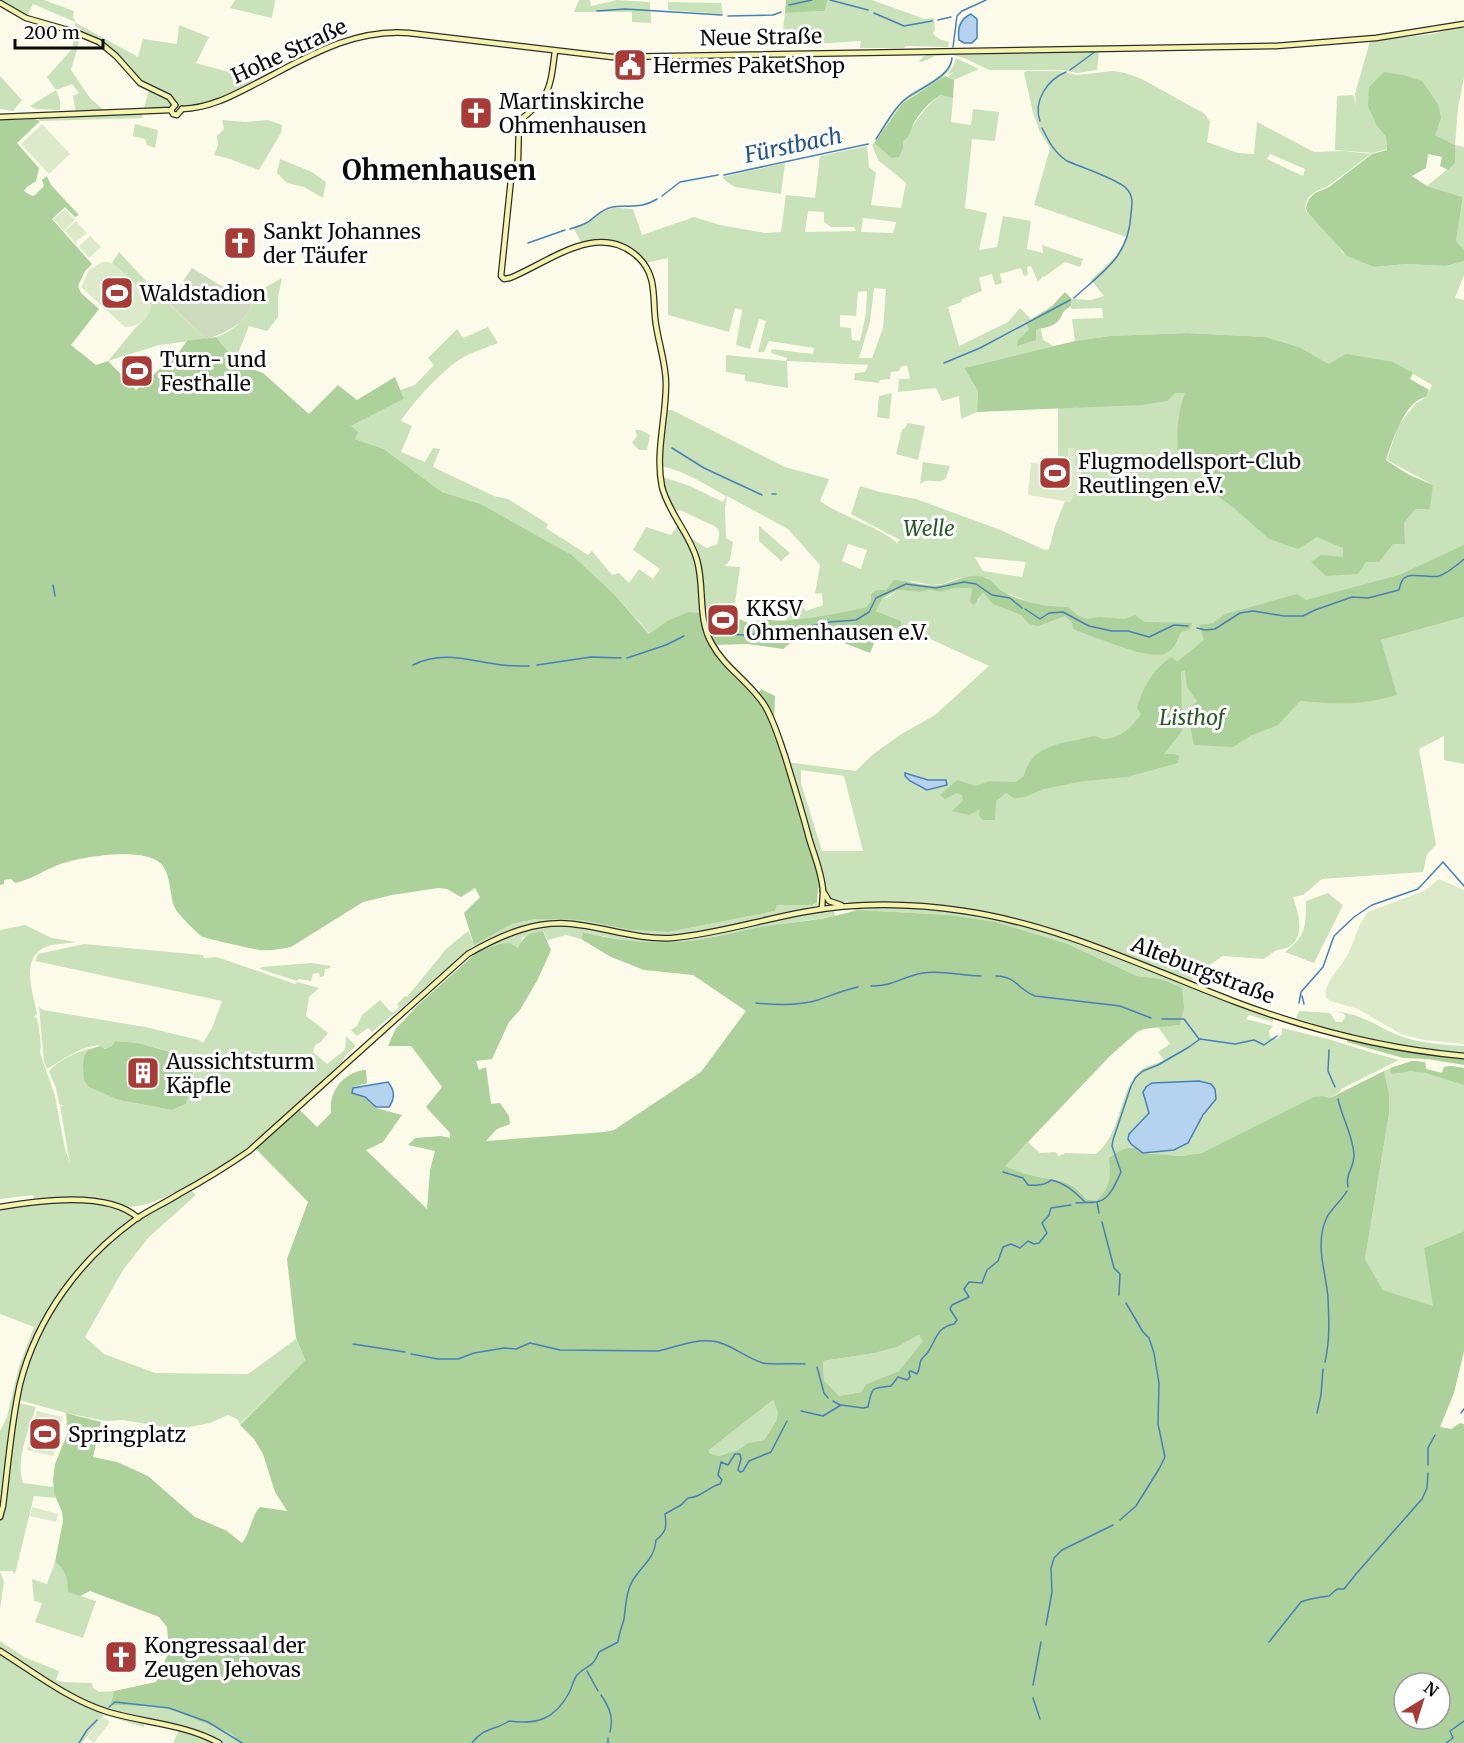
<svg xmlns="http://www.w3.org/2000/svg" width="1464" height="1743" viewBox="0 0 1464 1743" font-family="Merriweather,serif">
<rect width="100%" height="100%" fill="#fcfbea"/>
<g fill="#cae2b9" fill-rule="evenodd">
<path d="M0,0H44L74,11L73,17L76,23L138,57L143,39L177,44L179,25L209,37L196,63L254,79C242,102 204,105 182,109L177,105L171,110L143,112L142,118L40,121L35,115L76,114L73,96L79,93L72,84L56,90L60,100V110L36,109L30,106L56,90L47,77L72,49L74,38L80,39L71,70L90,98L107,113L143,112L149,89L108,49L75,32V22L33,4L26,18L0,3Z"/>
<path d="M235,0H275L272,18L230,8Z"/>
<path d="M579,0H590L591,6L617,0L650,2L651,23L632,22V12H574Z"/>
<path d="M828,0H872L925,19L934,18L935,29L933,34L939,39L949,42L948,47L906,46L904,48H860L861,41L799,45L798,37H782L785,13L823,11Z"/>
<path d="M668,2L721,3L723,14L668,10Z"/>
<path d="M1454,28H1464V78L1458,108L1455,145L1464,147V249L1456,241L1463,197L1427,186L1455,163V145L1435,135L1377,126L1386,137L1387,149L1372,153L1335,150L1337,96L1353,95L1356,106L1355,94L1370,41L1433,34Z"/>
<path d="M1097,50L1099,52L1097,70L1078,73L1059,70H989L964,58L952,55L935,56L922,62L919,61L924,56L930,54Z"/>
<path d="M952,57C955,78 926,87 911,97C900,105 889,121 882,133L880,131C888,119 895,107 906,97C921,85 947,78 952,57Z"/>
<path d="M956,58L979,69L954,80L948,77L954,72L947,75L954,65Z"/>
<path d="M1026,71H1059L1077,75L1113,71L1125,73L1142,79L1205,114L1210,122L1207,142L1238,153L1254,154L1257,122L1314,152L1345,151L1371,154L1328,186L1315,192L1308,198L1305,208L1306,212C1311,216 1341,248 1343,253L1374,267L1408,264L1446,266L1464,261V275L1455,298L1464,300V615L1379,638L1396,696L1381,640L1464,617V764L1444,760V736L1419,749L1436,845L1427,854L1423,872L1322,879L1303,895L1293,897C1298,912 1306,936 1289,947C1285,949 1279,949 1275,951C1270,954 1268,957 1263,959L1223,956L1194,975L1192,981H1186L1273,1015V1022L1249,1015L1246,1019L1273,1026L1269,1031L1270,1037L1277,1039L1282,1034V1028L1328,1039L1373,1053L1399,1060L1341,1089V1091L1330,1098L1323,1096L1202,1153L1180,1156L1150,1154L1164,1150H1174L1198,1124L1210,1107L1205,1082L1152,1083L1143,1092L1150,1113L1132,1130L1131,1143L1136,1148H1128L1104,1194L1096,1201L1086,1199C1070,1176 1054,1181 1031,1175C1022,1173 1013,1169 1004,1166L1028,1142L1040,1153L1055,1152L1059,1156L1066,1153L1096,1154C1123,1132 1119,1086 1142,1069C1149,1065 1157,1064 1164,1060L1158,1052L1170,1044L1158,1027L1180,1025L1161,979L1137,976L1068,944L996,922L951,915L857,910L849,906L848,901L843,902L844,905L827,899L786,762L856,771L872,755L900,735L935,715L989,666L902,626L901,621L876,611L882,599L889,597L897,590L920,592L929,590L941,592L956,588L972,587L978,601L982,591L1025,600L1005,593L985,577L958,578L943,584L932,585L911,581L886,590L871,601L866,607L827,616L787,621L781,601L794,596L806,611L823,605L822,593L815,594L820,565L788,529L727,496L725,508L726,538L733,542L730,560L725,566L740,567L735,603L722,604L716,615V624L706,629L667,621L650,634L614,594L572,555L481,504L442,492L384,449L355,439L351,426L404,399L400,390L415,385L434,365L428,358L457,329L463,338L488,327L498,343C485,348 470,353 459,360C442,371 412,403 401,421L412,426L401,452L425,462L433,448L440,449L433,467L494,496L508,499L548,524L546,528L588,555L592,551L612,575L619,573L629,583L639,569L653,579L660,569L633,550L646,527L671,535L679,523C685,534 695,542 707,548L717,544C719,537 721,532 716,527L680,510L675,512L671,505L668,504L660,476L690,486L723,502L726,496C706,485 682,469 659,466L667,410H672L785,467L829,479L820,501C842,517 880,527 897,543L900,540L851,514L860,486L880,492L916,499L998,529L1045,550L1049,549L1055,526L1065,501L1070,502L1075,448H1068V457L1058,456V408H1077L1142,340L1387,462L1433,488V485L1387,460L1398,426L1415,404L1426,397L1432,385L1393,362L1329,364L1299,347L1266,337L1187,333L1110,336L1075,341L1072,319L1103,318L1102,308L1071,309L1072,299L1091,300L1104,296L1091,280L1117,255L1126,237L1034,205L1050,148L1040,132L1033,113L1024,73ZM1270,154L1305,169L1303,176L1267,159ZM848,544L867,550L861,569L842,561ZM975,557L1026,562L1022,577L983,571ZM801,770L844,776L863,851H822L801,783Z"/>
<path d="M0,76L22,100L13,111L0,109Z"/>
<path d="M940,95L953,98L951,122L971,125L973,109L999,112L995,141L972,139L965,208L987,213L979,250L997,247L1003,216L1031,221L1027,249L1043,253L1042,245L1083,259L1080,267L1065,262L1044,277L1043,276L1038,282L1031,266L1027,267L1028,275L1024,276L1021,268L1000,274L1002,283L995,285L992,274L979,278L982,291L962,299V302L948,307L959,346L1008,322L1020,308L1031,319L1029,321V329L1019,340L1035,329H1041L1043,340L1054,346L964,368L978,391L977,412L961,419L959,396L942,401L936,388L898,392L899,379H910L907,365L901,367L899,371L891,372L890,379L880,380L879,383L854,380L855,373L865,372L868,365L787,361L788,388L745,381V375L726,372V355L786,361L787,358L771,353L772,349L813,354L814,348L769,341L764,352H758L766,321L759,319L750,349L736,345L742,310L735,308L729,332L668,315V258L646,263L617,244H582L574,229C587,224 600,211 613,208C620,207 626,209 633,209L642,235L694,217L720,225L765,233L781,232L786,195L815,198L820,156L867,146L869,167L876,173L871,205L901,208L906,183L878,160L872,145L874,143L892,157C907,135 919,112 940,95ZM808,211L824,212V222L831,227H854L856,231L805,232ZM863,218L896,222V223L893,233L861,232ZM874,288L886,289L883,328L872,358H859L870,322ZM867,291L866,313L860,341L852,340L851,328L840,327V315L856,316L858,292Z"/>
<path d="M222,120L245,122L268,120L282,125L281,133L259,170L227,158L214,155L218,145L217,136L224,129Z"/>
<path d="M135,124L158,130L155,148L147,145L145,139L133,136Z"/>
<path d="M280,159L312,172L326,182L323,198L304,187L287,183L277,173Z"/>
<path d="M785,163L781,194L735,187L728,183L722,177Z"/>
<path d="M119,252L158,294L206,339L159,345L108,361L137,326L142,322L147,295L112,263Z"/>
<path d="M282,278L278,297V317L267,331L249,326L235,361L216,337C232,332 255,315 252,295Z"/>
<path d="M892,393L889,419L877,417L879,396Z"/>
<path d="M907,423L925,426L918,460L896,454L902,430L906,427Z"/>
<path d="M635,430H641L650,435L647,450H639L632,443L637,436Z"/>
<path d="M923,462L950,466L946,478C937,486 928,476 920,484Z"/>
<path d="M759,526L790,553L781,561L759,541Z"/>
<path d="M1328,893L1343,905L1314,963L1285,952C1306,936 1306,926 1306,901Z"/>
<path d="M817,903L822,909L834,911L835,916L739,931L703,939L665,944L631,942L583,932L581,939L566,935L548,940L543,931L523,937L518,948L499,944L477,952L474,945L411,1000L372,1032L368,1028L357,1036L351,1030L357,1026L362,1015L380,1000L390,1011L394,1012L399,1007L397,1004L405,996L407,997L446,949L468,931L474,944L512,924L536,919L581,920L630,930L669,932L775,911L777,905H814Z"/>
<path d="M25,925L52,938L76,942C68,944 57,943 48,946C19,956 33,992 37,1014L34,1017L37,1018C39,1028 42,1043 40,1053L55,1096L65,1149L70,1163L60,1106H63L59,1104L56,1088L49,1072C56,1061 82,1048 97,1048L88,1050L119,1100L172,1110L186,1104L189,1095L198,1082L192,1080L196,1067L172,1052L138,1043L115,1041L112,1046L105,1049L98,1045C77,1048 64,1059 47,1069L44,1061L39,1007L43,1010L145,1027L199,1040L203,1043L212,1028L222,1001L35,961L38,954L84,944L203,955L204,958L217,957L295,984L297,982L319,988L309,997L306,1016L328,1033L321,1042L315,1045L313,1052L327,1064L345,1050L346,1036L356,1046L345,1056L342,1062C291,1110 243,1160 180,1190C158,1200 148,1207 123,1207L138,1218L190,1189L196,1195L149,1237L123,1270L85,1337L104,1354L155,1373L248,1374L296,1339L305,1360L240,1424L237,1419L228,1415L210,1423L175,1430L164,1427L123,1420L106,1421L66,1413L19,1400L18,1403L36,1407C29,1430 15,1459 23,1483L53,1487L56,1498L34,1496L15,1574L12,1571H0L4,1582L0,1609V1431L7,1417L19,1366L34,1327L0,1314V1207L53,1200L51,1198L34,1199L33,1195L0,1199V930Z"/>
<path d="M311,963L331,966L330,968L325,969L324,976L320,977L319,973L313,974L311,981L299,979L297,981L260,969L262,967Z"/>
<path d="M1299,1011L1330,1013L1336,1022H1342L1346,1016L1342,1013L1331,1011C1362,1013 1373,1025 1400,1036C1420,1043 1443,1045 1464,1046V1054C1407,1047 1350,1037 1296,1018Z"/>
<path d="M1412,1061L1425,1062L1426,1069L1442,1073L1444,1067L1451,1066L1464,1068V1231L1424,1248L1434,1307L1383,1290L1365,1259L1389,1114V1094L1384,1071Z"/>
<path d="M919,1335L924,1341L899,1371L866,1384L861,1392L839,1396L824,1380L823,1361L875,1353L897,1347Z"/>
<path d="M773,1400L778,1412L776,1421L764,1440L748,1443L738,1450L719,1456L709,1453V1450Z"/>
<path d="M55,1562C66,1568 68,1580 69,1592L96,1601L83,1638L35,1622L42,1603L34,1601L32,1579L47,1584Z"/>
<path d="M0,1641L24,1657L59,1671L56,1680L64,1682L92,1683L93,1688L99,1692L114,1691L112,1705L164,1707L232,1733L234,1737L241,1743H173L180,1728L145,1721L144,1727L104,1715L82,1743H0Z"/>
</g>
<g fill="#add19a" fill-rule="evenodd">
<path d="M786,0H828L824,11L785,13Z"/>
<path d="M1384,72L1403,75L1422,81L1438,104L1441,118L1435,135L1455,145V163L1448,170L1440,166L1442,157L1428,154L1426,168L1412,176L1427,186L1463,197L1456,241L1464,249V261L1446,266L1408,264L1374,267L1347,256L1307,212L1306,207L1309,199L1315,193L1329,187L1372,154L1387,150L1386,137L1377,126L1368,106L1369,87Z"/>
<path d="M945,76L954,80L953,98L940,95C930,102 922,110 915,121C910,129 911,136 903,141V148L899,157L892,158L874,143L903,103Z"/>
<path d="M35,119L40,121L17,143L39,168L36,181L27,187L24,191L30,195L34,196L44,186L42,180L47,176L51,185L79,215L75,217L65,207L52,219L92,264L85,271L78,286L81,293L99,309L71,345L96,365L108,361L136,390L161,368L174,359L187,341L216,337L238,364L263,373L309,414L338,385L357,400L395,377L404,399L351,426L358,432L355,439L384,449L442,492L481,504L572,555L614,594L649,634L667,621L688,612L702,613L706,629L716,624V630H732L731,615L748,623C767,617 773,622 791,620C816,618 841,613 866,607L871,601V594L877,590H886L894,580C909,581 926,587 941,585C954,582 972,571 986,578C993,581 998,589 1004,592C1022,603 1048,607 1068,607L1077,615L1086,619L1099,617L1125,619L1135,615L1145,622L1192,623L1190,629L1181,632C1177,641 1174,650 1164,654C1148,660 1090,635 1073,629L1072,622L1065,616L1038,626L1029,624L1021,615L993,604L983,592L974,605L970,602L972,588H956L941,592L929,590L920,592L897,590L882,599L876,611L901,621L903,630L882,625L870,653L844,643L793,641L783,649L747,644L715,645L717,652L758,694L761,689L775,696L774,723L822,885L818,889L817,903L812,905H777L775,911L669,932L630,930L581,920L536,919L512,924L474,945L464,913L480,897L475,888L461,897L447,889L438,888L392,895L363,902L291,947C280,949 270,951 259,950C253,949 203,938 201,936C196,932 179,915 176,910C168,896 173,869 156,860C134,848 75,857 53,867C40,873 29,880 15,883L11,879L4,880V884L0,885V120Z"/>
<path d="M1065,292L1072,299L1071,306C1060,313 1065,312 1059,320C1055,326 1042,329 1036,329V340L1017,346L1018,340L1029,329L1027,325L1029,321L1052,306Z"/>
<path d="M1187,333L1266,337L1299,347L1329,364L1346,354L1393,362L1413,373L1410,379L1429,390L1426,397C1405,400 1392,442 1386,460L1407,474L1433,485L1430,509H1415L1404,523L1405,544H1393L1379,562H1366L1358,574L1326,576L1311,562L1321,555L1343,557V548L1317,537L1298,549L1269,539L1234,508L1215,494L1218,485L1214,474L1179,460C1176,437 1177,415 1185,393H1175L1167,401L1142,405L977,412L978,391L964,368L1075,341L1110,336Z"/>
<path d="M1464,545V617L1381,640L1397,695C1359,706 1338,704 1300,701L1278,725L1250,736L1233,747L1194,745L1187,711L1197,701L1187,687L1185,670L1181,672L1182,731L1164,754H1174L1179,756L1178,763L1127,777L1084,781L1044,789L1025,797L1014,798L1006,793L996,801L995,820H983L979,816L980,809L969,815L952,811L963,801L962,795L956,793L945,799L940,795L957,780L976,786L990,781L1016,782L1024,776C1029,750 1054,744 1077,740C1082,739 1090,736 1095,736C1098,737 1101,739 1104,739C1120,739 1133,726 1141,714L1137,708C1143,688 1153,668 1172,657L1177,662L1204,640L1199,625L1213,623L1225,614L1297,594L1306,600L1399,575Z"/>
<path d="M857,910L951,915L996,922L1068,944L1137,976L1161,979L1182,988L1184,1008L1180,1025L1144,1029L1137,1032L1110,1056L1005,1166C1013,1169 1022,1173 1031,1175C1054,1181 1070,1177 1086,1199L1096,1201C1111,1188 1111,1176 1109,1158L1119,1151L1128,1148H1136L1143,1153L1180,1156L1202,1153L1314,1097L1323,1096L1330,1098L1384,1071L1389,1094V1114L1365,1259L1383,1290L1433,1306L1424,1248L1464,1231V1351L1454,1393L1440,1427L1451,1429L1460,1423L1464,1424V1743H241L234,1737L231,1733L164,1707L111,1705L114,1691L156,1682L169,1651L167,1627L159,1617L90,1591L80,1596L68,1592C68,1580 66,1569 55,1562L63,1521L62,1512L54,1493L53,1480L55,1464L68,1432L66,1413L101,1422L93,1457L117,1462L148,1476L195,1517L227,1531L242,1543C251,1532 250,1518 260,1507L287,1511L275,1492L263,1454L254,1439L240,1425L305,1360L296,1338L287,1259L308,1202L256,1149L298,1108L317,1127L331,1113C328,1091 345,1071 366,1070L367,1083L353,1087L352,1093L364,1097L376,1108L402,1115L383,1142L366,1150L427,1209L430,1170L435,1151L408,1145L415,1138L441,1136L450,1138V1133L426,1107L442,1087L411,1046H388L395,1030L417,1006L477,952L499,944L509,943L518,948C524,935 529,933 543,931L551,950L538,979L520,1010L509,1022L492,1059L476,1061L479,1070L486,1067L491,1104L500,1103L509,1116L510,1124L497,1129L486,1141L604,1132L614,1130L701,1072L746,1011L693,975L644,970L611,957L581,939L583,932C622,942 662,946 702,939C722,936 741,930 761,927C793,922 827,920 857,910ZM919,1335L923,1341L899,1371L866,1384L861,1392L839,1396L824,1380L823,1361L875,1353L897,1347ZM773,1400L778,1412L776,1421L764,1440L748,1443L738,1450L719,1456L709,1453V1450ZM1430,1681L1433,1683H1440V1687L1448,1692L1450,1708L1441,1720L1431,1725L1427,1719H1404V1683H1428Z"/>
<path d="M1347,1038L1428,1054L1464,1058V1065L1427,1059L1403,1058L1347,1042Z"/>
<path d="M115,1041L138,1043L196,1059L192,1079L198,1082L189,1095L186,1104L172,1110L119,1100L89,1087L84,1080L83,1066L84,1057L88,1050L100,1046L105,1049L112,1046Z"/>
<path d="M1412,1061L1425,1062L1426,1069L1442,1073L1444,1067L1451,1066L1464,1068V1085L1426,1073L1411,1071L1391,1074L1390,1068Z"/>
</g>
<path fill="#cfdbbf" d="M192,268L220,285L252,295C255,320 225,334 206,339L168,303Z"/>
<g fill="#dceac9">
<path d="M42,124L70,154L49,174L21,144Z"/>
<path d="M65,209L75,220L64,231L53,219Z"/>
<path d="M76,221L87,233L75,243L65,231Z"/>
<path d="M90,236L101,247L89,258L79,246Z"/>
<path d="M102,262H109L115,265L149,297C157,314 140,327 125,327L81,287L89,270Z"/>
<path d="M1068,448H1075V466L1083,467L1079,478L1089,480L1087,496L1074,493L1071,502L1028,495L1031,463L1058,464V456H1068Z"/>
<path d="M716,615H731L732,630H716Z"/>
<path d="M1439,879L1464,890V1044L1424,1040L1401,1034L1358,1009L1330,1001L1326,997C1324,982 1338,971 1345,959C1355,944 1356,926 1368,912L1424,891Z"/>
<path d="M37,1411L62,1417L53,1456L27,1450Z"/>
<path d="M32,1507L58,1514L56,1522L30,1516Z"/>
<path d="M103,1717L110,1722L94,1743L87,1738Z"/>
</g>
<g fill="#b5d3ee" stroke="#4680bb" stroke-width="1.5">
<path d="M971,14L977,19V38L972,43H964L959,40C957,28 960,19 971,14Z"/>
<path d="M905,773L928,780H946L947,785L927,790L910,781L905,776Z"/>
<path d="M1199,1081L1211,1084L1215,1089L1216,1099L1203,1115L1188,1143L1174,1150L1143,1153L1131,1144L1128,1139L1129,1134L1149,1113L1143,1092L1146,1087L1152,1083Z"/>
<path d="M388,1082C394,1090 396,1097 389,1107H376L365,1097L352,1093L353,1088Z"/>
</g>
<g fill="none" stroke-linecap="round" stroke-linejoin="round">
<g stroke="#4680bb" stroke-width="1.5">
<path d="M830,0L868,10"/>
<path d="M789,5L812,0"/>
<path d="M597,11L625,9L722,15"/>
<path d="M874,13L904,26L932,21"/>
<path d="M728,16L773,15L781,12"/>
<path d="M938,20L951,17"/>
<path d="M953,47L957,16L962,11L986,0"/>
<path d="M1070,70L1096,51"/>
<path d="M1040,121C1033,101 1047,80 1066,72"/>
<path d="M1042,128C1049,142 1054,152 1067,161C1081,167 1117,179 1126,188C1134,196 1132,204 1131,214C1129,257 1103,271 1074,298"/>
<path d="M876,139C885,126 892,111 903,101C916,89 951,78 952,58"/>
<path d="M724,175L868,144"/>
<path d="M662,196L680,182L718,175"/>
<path d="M570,229C576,227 583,225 588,222C595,217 600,211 609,208C626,203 638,211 657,199"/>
<path d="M528,243L565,230"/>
<path d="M944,363L980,348L1070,300"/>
<path d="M672,448L704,468L762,495"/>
<path d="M772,494H776"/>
<path d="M53,585L55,596"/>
<path d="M1025,609L1040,619L1049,613L1063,612L1089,626L1112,631H1128L1149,637L1174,625L1188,626"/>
<path d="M1197,628L1205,630L1215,629L1240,613L1253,611L1284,616H1303L1315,610L1352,597L1368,598L1399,590C1400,587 1400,584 1402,581C1407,570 1431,579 1439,576C1448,573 1457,565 1464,559"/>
<path d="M712,630L724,634L745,635L802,628L830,622L856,620L869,612L876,598L906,584L936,588L964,582L976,584L992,595L1010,598L1022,608"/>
<path d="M627,658L666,645L684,636"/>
<path d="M413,665C443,650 470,661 501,665C510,666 520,666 529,666"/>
<path d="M537,665L591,657L621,658"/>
<path d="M996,976C1018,977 1017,989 1035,996L1120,1006L1151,1018"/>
<path d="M871,986C891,987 904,976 923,973C943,970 961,976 981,976"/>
<path d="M1302,996L1304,1004"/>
<path d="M756,1003C776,1005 799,1006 818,1000C832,995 844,990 858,987"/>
<path d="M1299,1003L1301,992L1323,967L1334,936L1354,917L1372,905L1418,889L1443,862L1464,886"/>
<path d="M1162,1019H1184L1199,1039"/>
<path d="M1329,1050L1328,1071L1335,1087"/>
<path d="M1338,1099C1342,1118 1353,1135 1354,1155C1354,1169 1345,1173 1348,1187"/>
<path d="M1003,1172L1023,1178L1028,1185C1035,1186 1046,1185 1051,1180C1065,1183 1075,1192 1085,1202"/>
<path d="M1097,1202L1099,1213"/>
<path d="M1076,1203C1083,1202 1089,1203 1096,1202C1109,1201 1116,1183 1121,1172L1112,1146L1113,1140L1131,1086L1136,1077L1143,1071L1158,1065L1189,1047L1200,1039L1235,1044L1254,1040L1264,1045L1277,1036"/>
<path d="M1102,1222L1114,1268L1120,1274L1119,1295"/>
<path d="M353,1344L405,1352"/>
<path d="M411,1354L438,1359H458L474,1353L504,1348L516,1349L530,1343L560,1350L658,1351C677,1347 693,1339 712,1341C728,1342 746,1358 763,1363C774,1365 792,1363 805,1364"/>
<path d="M1325,1362C1330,1340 1329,1321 1328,1298C1326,1271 1314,1244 1327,1217C1332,1208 1342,1200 1347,1191"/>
<path d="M817,1367L824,1393L828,1398"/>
<path d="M833,1401L840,1405"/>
<path d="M801,1411L823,1416L841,1405L863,1408L868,1407C872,1387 871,1388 891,1386L898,1377L907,1380L910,1377L909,1372L911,1371L917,1374C920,1370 919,1365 921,1360C923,1357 926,1355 928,1352C936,1340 937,1327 954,1324L957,1320L950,1309L952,1305L969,1297L964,1289L969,1282L982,1283L987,1270L998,1261L1003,1247L1011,1244L1020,1248L1028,1241L1034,1244L1039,1243L1047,1233L1042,1223L1049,1215L1051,1208L1071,1205"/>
<path d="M1317,1413L1321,1395L1323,1369"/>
<path d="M1461,1413L1464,1409"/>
<path d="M1428,1465V1448L1435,1435"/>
<path d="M1120,1520L1136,1506L1159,1469L1165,1457L1158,1424L1159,1383L1154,1353L1149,1338L1143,1332L1126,1303"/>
<path d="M1046,1625L1052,1592L1051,1568L1054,1558L1062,1550L1113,1525"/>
<path d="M1269,1642L1301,1602C1308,1599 1321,1597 1329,1596L1337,1589H1344L1356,1574L1422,1499L1427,1488L1428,1473"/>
<path d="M587,1671L598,1691"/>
<path d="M1033,1685L1041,1642"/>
<path d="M601,1695C609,1707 614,1716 610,1732"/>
<path d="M1033,1698L1040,1719"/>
<path d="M109,1707L115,1702L169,1708L208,1722L242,1743"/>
<path d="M79,1743L87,1730L97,1720"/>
<path d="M472,1743C484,1727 494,1731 509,1721C537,1725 555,1719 569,1693C572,1688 573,1680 577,1675C588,1664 592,1669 599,1652L618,1642C619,1633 622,1627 624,1619C626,1605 626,1589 635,1577C645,1562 654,1559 656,1540C666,1532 667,1528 665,1514L681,1505L688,1498C703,1497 706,1488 720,1484L722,1480L718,1475L721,1462L728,1465L735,1454H740L741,1459L738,1470L740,1472L743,1471L749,1461L771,1452L787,1421"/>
<path d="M608,1743V1738"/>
<path d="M1446,1743L1453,1738L1450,1731L1464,1721"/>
</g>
<g stroke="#2c2c2c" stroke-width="7">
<g id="secondary">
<path d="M0,3L26,18L75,32L99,42L116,56L140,83L169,97L175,105"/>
<path d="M555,51C550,89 551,96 519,121L518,160L511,179L501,276L504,279L510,278C548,263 599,219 639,258C656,275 653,295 655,317C657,340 666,361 666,384C666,419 655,453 662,487C669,514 690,534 697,560C705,588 697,618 712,644C725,668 750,682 765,706C774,721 779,739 785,756C793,783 802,811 809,838C814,855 822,873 823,891C823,897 822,903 822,909"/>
<path d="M182,109C209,108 230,97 255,84C304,59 352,28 409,33L612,57L1276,46L1376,38L1464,24"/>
<path d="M171,110L173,114L177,115L182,109"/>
<path d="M0,117L171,110L175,105"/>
<path d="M823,891L829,901L841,905"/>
<path d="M0,1207C37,1201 108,1190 138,1218"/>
<path d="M0,1517L3,1506C8,1466 11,1424 20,1384C37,1317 80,1259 136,1219C149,1210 165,1203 179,1194C203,1181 226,1167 249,1151L468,954C503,934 539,918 580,925C610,929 641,940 672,938C716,934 760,920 804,912C857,902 911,903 964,911C1059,925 1144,967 1233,1001C1307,1029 1385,1049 1464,1056"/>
<path d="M0,1651C35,1673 69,1700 108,1712C145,1723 185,1724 219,1743"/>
</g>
</g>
<use href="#secondary" stroke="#f5f4ad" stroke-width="4.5"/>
</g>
<defs>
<g id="civic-square" transform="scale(1.725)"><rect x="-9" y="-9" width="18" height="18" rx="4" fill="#a83b35" stroke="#fff"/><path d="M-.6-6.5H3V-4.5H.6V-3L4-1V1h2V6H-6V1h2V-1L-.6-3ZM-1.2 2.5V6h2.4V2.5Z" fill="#fff"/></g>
<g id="church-square" transform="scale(1.725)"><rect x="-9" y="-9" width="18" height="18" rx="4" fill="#a83b35" stroke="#fff"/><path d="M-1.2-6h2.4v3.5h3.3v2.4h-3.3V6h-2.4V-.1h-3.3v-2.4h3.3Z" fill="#fff"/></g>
<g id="stadium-square" transform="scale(1.725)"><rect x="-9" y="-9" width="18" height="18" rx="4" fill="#a83b35" stroke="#fff"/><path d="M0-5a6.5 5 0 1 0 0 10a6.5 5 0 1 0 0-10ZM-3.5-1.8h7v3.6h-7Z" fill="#fff"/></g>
<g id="building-square" transform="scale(1.725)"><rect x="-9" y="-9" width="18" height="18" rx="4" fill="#a83b35" stroke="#fff"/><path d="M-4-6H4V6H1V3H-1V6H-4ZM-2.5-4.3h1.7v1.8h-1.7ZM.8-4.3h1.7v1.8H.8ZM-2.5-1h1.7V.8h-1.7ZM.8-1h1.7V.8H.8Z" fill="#fff"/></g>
</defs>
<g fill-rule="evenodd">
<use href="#civic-square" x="630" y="65"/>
<use href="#church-square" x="476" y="113"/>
<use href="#church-square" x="240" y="243"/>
<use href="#stadium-square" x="117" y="293"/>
<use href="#stadium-square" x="137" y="371"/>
<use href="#stadium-square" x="1055" y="473"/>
<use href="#stadium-square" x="723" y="620"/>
<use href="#building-square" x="143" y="1073"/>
<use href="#stadium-square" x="45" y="1434"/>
<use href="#church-square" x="121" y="1657"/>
</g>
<g text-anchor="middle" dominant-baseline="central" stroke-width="6" stroke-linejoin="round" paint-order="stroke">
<g font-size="21" fill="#0a0a0a" stroke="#fff">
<text transform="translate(761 37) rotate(-1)">Neue Straße</text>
<text transform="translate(289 51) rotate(-25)">Hohe Straße</text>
<text transform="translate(1203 970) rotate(21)">Alteburgstraße</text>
</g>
<g font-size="21" fill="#0a0a0a" stroke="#fff" text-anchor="start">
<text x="653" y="65">Hermes PaketShop</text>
<text x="499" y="101">Martinskirche<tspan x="499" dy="24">Ohmenhausen</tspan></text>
<text x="263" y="231">Sankt Johannes<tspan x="263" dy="24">der Täufer</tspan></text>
<text x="140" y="293">Waldstadion</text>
<text x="160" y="359">Turn- und<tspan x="160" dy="24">Festhalle</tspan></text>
<text x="1078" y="461">Flugmodellsport-Club<tspan x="1078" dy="24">Reutlingen e.V.</tspan></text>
<text x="746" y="608">KKSV<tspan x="746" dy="24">Ohmenhausen e.V.</tspan></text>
<text x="166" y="1061">Aussichtsturm<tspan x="166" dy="24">Käpfle</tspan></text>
<text x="68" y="1434">Springplatz</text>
<text x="144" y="1645">Kongressaal der<tspan x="144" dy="24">Zeugen Jehovas</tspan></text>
</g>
<g font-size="21" font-style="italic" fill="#295924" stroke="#fff">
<text x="929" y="528">Welle</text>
<text x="1192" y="717">Listhof</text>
</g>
<g font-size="22" font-style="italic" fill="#24548c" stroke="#fff">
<text transform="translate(793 145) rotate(-12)">Fürstbach</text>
</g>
<g font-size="27" font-weight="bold" fill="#0a0a0a" stroke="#fff">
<text x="439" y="170">Ohmenhausen</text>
</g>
</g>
<g transform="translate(1422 1701) rotate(38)"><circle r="28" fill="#ffffff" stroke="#9d9d9d" stroke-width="1.5"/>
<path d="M0-4.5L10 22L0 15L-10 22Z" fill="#a83b35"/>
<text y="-9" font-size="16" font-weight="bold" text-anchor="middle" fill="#0a0a0a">N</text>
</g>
<path d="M15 39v9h88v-9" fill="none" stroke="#0a0a0a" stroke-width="3"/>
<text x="24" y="39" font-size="18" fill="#0a0a0a" stroke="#ffffff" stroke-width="4.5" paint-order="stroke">200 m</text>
</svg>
